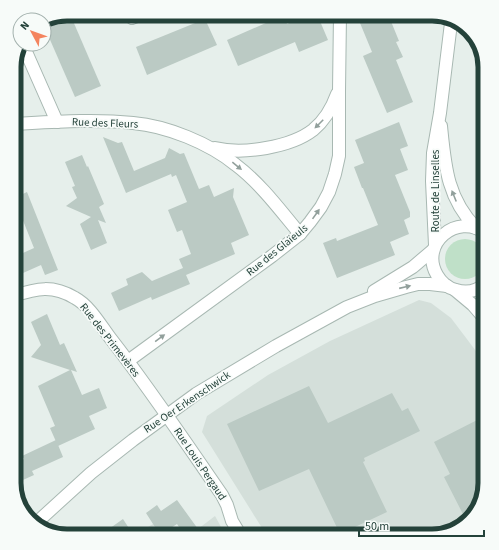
<svg xmlns="http://www.w3.org/2000/svg" width="499" height="550" viewBox="0 0 499 550" font-family="'Source Sans 3',sans-serif">
<rect width="100%" height="100%" fill="#e6efeb"/>
<g fill="#d4dfda">
<path d="M419,300L431,303L451,318L485,363V484L480,506L465,525L433,536H267L202,432L207,416L268,375L330,341Z"/>
<path d="M215,516L226,536H188L198,529Z"/>
<path d="M153,524L161,536H133Z"/>
</g>
<circle fill="#bfe0c8" cx="465" cy="259" r="20"/>
<g fill="#bbcac4">
<path d="M67,14H70L101,86L75,97L44,26V23Z"/>
<path d="M312,14H317L328,40L299,52L295,42L238,66L227,40L284,15L287,24Z"/>
<path d="M383,14H388L399,41L396,42L403,57L396,60L413,102L387,113L363,56L372,52L360,23Z"/>
<path d="M205,19L217,45L147,75L136,47Z"/>
<path d="M399,122L408,146L400,149L408,170L395,175L410,212V217L404,220L409,234L390,242L395,255L337,278L323,243L336,238L337,241L378,225L363,188H362L354,167L364,163L355,140Z"/>
<path d="M103,137L118,143L122,142L134,171L165,158L169,148L180,154L184,153L199,189L209,185L214,197L234,188L233,197L249,235L231,243L235,254L186,275L190,284L152,300L151,297L119,311L111,293L128,285L126,279L142,272L152,281L183,268L179,259L191,254L182,230L177,232L168,210L187,202L176,175L172,177L171,174L126,193Z"/>
<path d="M82,155L87,167L88,166L104,204L99,207L106,223L98,220L107,243L91,250L80,224L91,217L66,206L77,198L72,187L75,186L65,162Z"/>
<path d="M27,192L58,270L45,275L41,265L14,277V257L34,248L14,198Z"/>
<path d="M47,314L60,345L64,343L77,372L71,370L82,395L99,388L107,408L89,416L95,429L58,446L50,428L55,426L38,386L70,370L31,357L41,345L31,322Z"/>
<path d="M309,386L328,423L392,393L402,411L408,408L420,431L364,458L365,461L363,462L387,512L340,534L309,469L259,491L227,424Z"/>
<path d="M485,416V484L480,506L467,522L444,477L450,474L434,442Z"/>
<path d="M56,440L63,457L32,471L34,475L14,484V464L24,459L22,456Z"/>
<path d="M177,500L198,529L188,536H185L177,524L160,535L146,513L157,505L161,511Z"/>
<path d="M123,519L134,536H99Z"/>
</g>
<g fill="none" stroke-linecap="round" stroke-linejoin="round">
<g stroke="#a8b8b2" stroke-width="14">
<g id="minor">
<path d="M132,18L142,14"/>
<path d="M23,45L57,122"/>
<path d="M14,124C53,122 94,119 133,123C167,126 209,143 236,165C261,184 280,210 300,234"/>
<path d="M441,126C445,166 447,198 476,228"/>
<path d="M215,148C243,155 291,147 313,130C324,121 332,108 337,94"/>
<path d="M485,233C457,212 419,244 437,275C441,282 448,288 456,290C466,293 477,291 485,284"/>
<path d="M435,245L432,181L433,153L440,113L451,23"/>
<path d="M455,290L473,305L485,319"/>
<path d="M374,291L413,267L433,250"/>
<path d="M14,296C37,288 53,285 75,298C90,306 101,326 111,339C150,389 186,443 222,495L227,505L232,521L241,536"/>
<path d="M128,361L272,256L300,234L310,222L321,207L329,192L335,174L339,156V91L340,14"/>
<path d="M35,524L91,473L133,440L196,394L276,346L347,307L375,296L406,287L418,284H430L447,286"/>
</g>
</g>
<use href="#minor" stroke="#fff" stroke-width="12"/>
</g>
<defs><path id="oneway-solid" d="M-6-.8H1V-3.2L6.5 0L1 3.2V.8H-6Z"/></defs>
<g fill="#92a09c">
<use href="#oneway-solid" transform="translate(319 124) rotate(135)"/>
<use href="#oneway-solid" transform="translate(237 166) rotate(39)"/>
<use href="#oneway-solid" transform="translate(454 196) rotate(-112)"/>
<use href="#oneway-solid" transform="translate(316 214) rotate(-55)"/>
<use href="#oneway-solid" transform="translate(405 287) rotate(-13)"/>
<use href="#oneway-solid" transform="translate(160 338) rotate(-36)"/>
</g>
<g text-anchor="middle" dominant-baseline="central" stroke-width="3.5" stroke-linejoin="round" paint-order="stroke">
<g font-size="11" fill="#24423a" stroke="#f7fbf9">
<text transform="translate(105 123) rotate(2)">Rue des Fleurs</text>
<text transform="translate(435 191) rotate(-90)">Route de Linselles</text>
<text transform="translate(277 250) rotate(-39)">Rue des Glaïeuls</text>
<text transform="translate(110 340) rotate(52)">Rue des Primevères</text>
<text transform="translate(187 402) rotate(-34)">Rue Oer Erkenschwick</text>
<text transform="translate(200 464) rotate(56)">Rue Louis Pergaud</text>
</g>
</g>
<path d="M0 0H499V550H0ZM67 21H432A46 46 0 0 1 478 67V483A46 46 0 0 1 432 529H67A46 46 0 0 1 21 483V67A46 46 0 0 1 67 21Z" fill="#f7fbf9" fill-rule="evenodd"/>
<path fill="none" stroke="#24423a" stroke-width="5" d="M67 21H432A46 46 0 0 1 478 67V483A46 46 0 0 1 432 529H67A46 46 0 0 1 21 483V67A46 46 0 0 1 67 21Z"/>
<g transform="translate(32 32) rotate(311)"><circle r="19" fill="#f7fbf9" stroke="#a3b1ad"/>
<path d="M0-3L7 15L0 10L-7 15Z" fill="#f4845f"/>
<text y="-6" font-size="11" font-weight="bold" text-anchor="middle" fill="#24423a">N</text>
</g>
<path d="M359 530v6h125v-6" fill="none" stroke="#24423a" stroke-width="2"/>
<text x="365" y="530" font-size="12" fill="#24423a" stroke="#f7fbf9" stroke-width="3" paint-order="stroke">50 m</text>
</svg>
